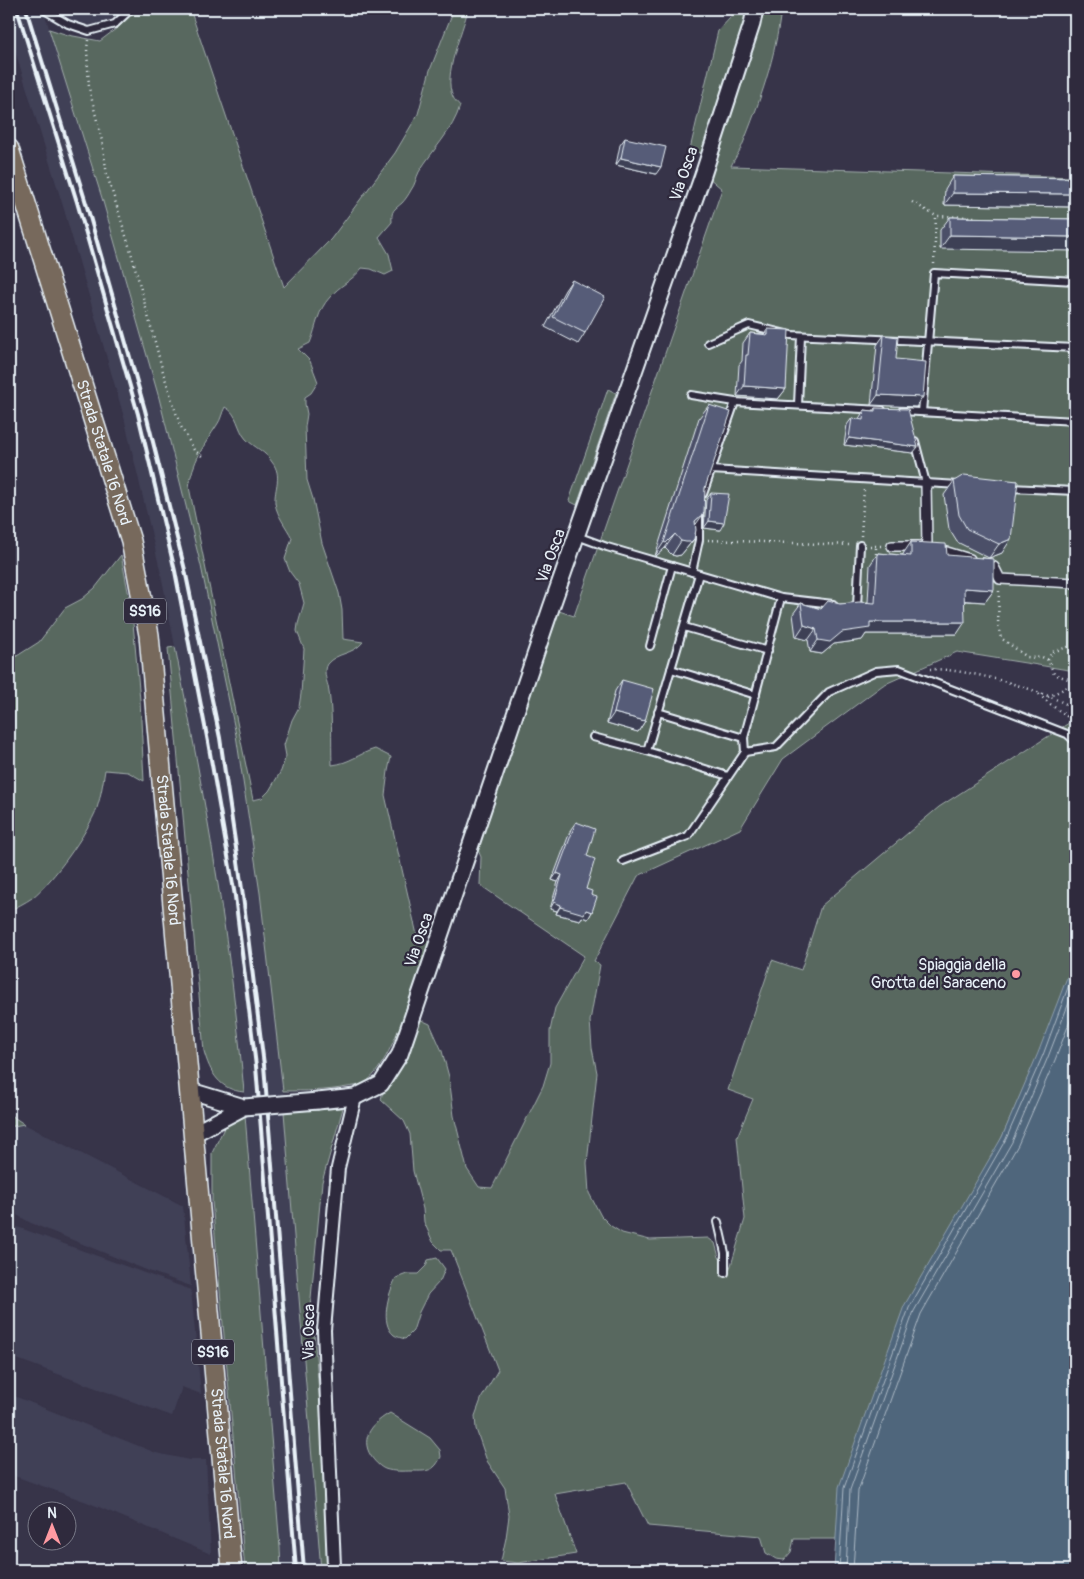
<svg xmlns="http://www.w3.org/2000/svg" width="1084" height="1579" viewBox="0 0 1084 1579" font-family="Pangolin,sans-serif">
<rect width="100%" height="100%" fill="#373449"/>
<filter id="ink" filterUnits="userSpaceOnUse"><feTurbulence type="fractalNoise" baseFrequency=".02" numOctaves="2"/><feDisplacementMap in="SourceGraphic" scale="10" xChannelSelector="R" yChannelSelector="G"/><feConvolveMatrix kernelMatrix="1 2 1 2 8 2 1 2 1" color-interpolation-filters="sRGB"/></filter>
<g filter="url(#ink)">
<g fill="#414057">
<path d="M9,9H43L102,198L162,405L201,566L236,735L260,893L281,1063L321,1570H281L242,1068L220,898L194,744L161,574L124,417L63,206L9,31Z"/>
<path d="M53,9H125L108,21L91,25L72,20Z"/>
<path d="M24,1124L183,1206L191,1286L149,1271L31,1223L10,1211L9,1209V1127Z"/>
<path d="M9,1224L191,1290L201,1394L182,1387L172,1416L9,1356Z"/>
<path d="M9,1394L156,1453L189,1460H206L211,1554L87,1502L9,1474Z"/>
</g>
<g fill="#58675e" stroke="#a0acab" fill-rule="evenodd">
<path d="M137,9H190L284,287L331,239L395,153L418,114L430,70L454,9H468C463,32 442,75 453,97C454,100 458,103 460,106C453,131 432,150 419,172C416,178 415,185 411,190C409,194 405,200 402,203C394,210 391,210 392,222L379,237L389,254L393,271L385,275L371,269L362,268C352,281 340,285 330,297C317,311 317,326 310,343L298,349L310,361L318,382L311,393L305,397V404L307,414L305,427L307,480L313,499L322,543L339,593L342,610L343,639L363,642C353,655 337,652 327,664C323,670 326,679 328,686C333,712 331,739 332,765C350,763 358,754 375,749L391,757L388,771L385,795L417,935L429,941C419,972 391,1072 362,1084C358,1086 352,1086 347,1087C326,1091 305,1091 283,1091L260,893L236,735L201,566L159,398L102,198L49,29L68,35L100,41L121,25ZM225,407C238,413 237,429 246,439C254,447 266,452 272,462C283,476 274,488 275,503C277,516 286,526 292,538L285,559L290,572L299,584L304,603L298,624L297,631L304,649L301,694L299,707L292,720L286,739L284,745L286,756L281,771L269,791L262,798L253,800L189,487C192,462 204,445 217,425C221,420 222,412 225,407Z"/>
<path d="M736,9H748L740,45L701,153L690,149L718,31L731,17Z"/>
<path d="M763,9H781C776,57 760,101 742,146C739,153 734,159 731,166L1075,177V671L957,652L883,685L783,759L740,829L638,876L594,961L600,965L590,1021L592,1048L597,1073L587,1163L589,1193L601,1216L611,1226L622,1233L650,1240L708,1238L715,1243L719,1257L729,1272L745,1219L737,1137L753,1099L728,1090L772,960L801,970L821,906L939,807L1075,719V970L1002,1137L860,1431L836,1539H794L791,1552L784,1560L776,1559L766,1553L761,1536L648,1526L626,1482L555,1494L576,1554L518,1563L501,1561L506,1538L509,1516L505,1488L487,1461L476,1429L475,1416L482,1397L498,1370L451,1250H441L433,1242L424,1222L423,1209L413,1171L410,1134L404,1121L381,1100L382,1095L390,1081L419,1019L430,1024L442,1051L449,1077L454,1116L467,1169L479,1187L492,1188L543,1086L550,1063V1031L555,1008L584,956L480,885L481,857L478,850L559,611L574,616L722,189L708,177L746,68Z"/>
<path d="M608,389L616,393L577,505L569,501Z"/>
<path d="M121,555L132,612L140,700L144,781L128,772L105,770C103,782 101,796 97,808C87,834 54,880 32,898C25,903 16,907 9,911V661L39,642L65,608L82,599L95,588Z"/>
<path d="M175,647C204,794 231,943 244,1092C220,1090 210,1073 204,1051L168,648Z"/>
<path d="M343,1108L322,1182L311,1298L334,1570H321L284,1112Z"/>
<path d="M9,1114L24,1124L9,1127Z"/>
<path d="M245,1115L280,1548L281,1570H245L212,1201V1153L225,1126Z"/>
<path d="M437,1258L445,1269L440,1281L428,1294L419,1312L413,1331L405,1339C402,1338 397,1337 394,1335C379,1323 389,1292 396,1278L407,1274H418L426,1266L428,1260Z"/>
<path d="M390,1413L430,1438L440,1450L441,1457C439,1460 437,1465 434,1467C429,1472 419,1471 412,1471C404,1471 393,1472 385,1469C380,1467 374,1461 371,1456C359,1437 374,1422 390,1413Z"/>
</g>
<path fill="#50667b" stroke="#8d9ead" d="M1075,963V1570H834L839,1487L904,1306L1002,1137L1038,1053L1066,980Z"/>
<g fill="none" stroke-linecap="round" stroke-linejoin="round">
<g stroke="#abb9c6" stroke-width="1">
<path d="M839,1570L844,1488L909,1308L1006,1139L1043,1055L1070,982L1075,973"/>
<path d="M846,1570L850,1490L914,1311L1012,1142L1048,1057L1075,987"/>
<path d="M853,1570L858,1491L921,1314L1018,1145L1055,1060L1075,1008"/>
</g>
<g stroke="#e8f1f8" stroke-width="10">
<g id="service">
<path d="M46,11L68,24L89,31L115,24L131,9"/>
<path d="M708,343L749,325L791,335L1075,348"/>
<path d="M691,395L735,402L882,410"/>
<path d="M798,405L801,336"/>
<path d="M902,411L1075,421"/>
<path d="M922,412L934,273L1075,281"/>
<path d="M915,441L926,483"/>
<path d="M711,470L959,485"/>
<path d="M1009,488L1075,491"/>
<path d="M703,494L735,402"/>
<path d="M577,536L607,547L781,598L833,604"/>
<path d="M692,572L699,540V511"/>
<path d="M853,606L857,607L860,545"/>
<path d="M684,627L768,651"/>
<path d="M650,646L672,566"/>
<path d="M671,669L756,695"/>
<path d="M658,712L744,738"/>
<path d="M593,737L647,751L728,776"/>
<path d="M647,751L699,574"/>
<path d="M745,752L776,747L829,692L876,671L899,669L1067,734L1075,741"/>
<path d="M623,861L688,836L745,752L744,738L781,598"/>
<path d="M718,1222L725,1253V1273"/>
</g>
</g>
<g stroke="#e8f1f8" stroke-width="12">
<g id="pedestrian">
<path d="M926,483L927,546"/>
<path d="M892,546H919"/>
<path d="M937,549L970,559"/>
<path d="M982,563L994,567L1000,579L1075,583"/>
</g>
</g>
<g stroke="#e8f1f8" stroke-width="16">
<path id="minor" d="M336,1570L334,1566L324,1330L338,1168L355,1097"/>
</g>
<g stroke="#e8f1f8" stroke-width="19">
<g id="tertiary">
<path d="M191,1091L244,1107"/>
<path d="M318,1101L355,1097L381,1084L400,1054L551,608L703,175L752,24L755,9"/>
<path d="M195,1133L244,1107"/>
</g>
</g>
<g stroke="#e8f1f8" stroke-width="22">
<g id="primary">
<path id="s1" d="M9,149L131,541L149,635L232,1570"/>
</g>
</g>
<g stroke="#e8f1f8" stroke-width="2.5" stroke-dasharray="1 4" stroke-linecap="butt">
<path d="M88,40L87,49L89,88L102,141L107,175L131,252L163,372L180,425L194,450L202,456"/>
<path d="M912,202L936,216L977,217"/>
<path d="M934,264L936,217"/>
<path d="M861,536L864,489"/>
<path d="M708,540L850,545"/>
<path d="M870,546H882"/>
<path d="M876,559V546"/>
<path d="M999,591L998,625L1001,638L1027,657L1035,658L1042,657L1048,660L1054,674L1071,680L1075,683"/>
<path d="M1048,660L1052,652L1071,646L1075,647"/>
<path d="M930,669C969,669 1042,689 1075,709"/>
<path d="M1039,694C1050,706 1063,712 1075,723"/>
<path d="M1048,697L1075,683"/>
</g>
<use href="#service" stroke="#2f2a3d" stroke-width="6"/>
<use href="#pedestrian" stroke="#2f2a3d" stroke-width="9"/>
<use href="#minor" stroke="#2f2a3d" stroke-width="12"/>
<use href="#tertiary" stroke="#2f2a3d" stroke-width="15"/>
<use href="#primary" stroke="#77695c" stroke-width="19"/>
<g stroke="#e8f1f8" stroke-width="4">
<path d="M17,9L77,202L138,414L175,571L208,742L235,896L256,1066L296,1570"/>
<path d="M26,9L86,203L145,410L185,570L220,738L243,896L264,1065L304,1570"/>
</g>
<g stroke="#e8f1f8" stroke-width="19" stroke-linecap="butt">
<path id="tertiary-bridge" d="M244,1107L318,1101"/>
</g>
<use href="#tertiary-bridge" stroke="#2f2a3d" stroke-width="15"/>
</g>
<g fill="#4b4f67" stroke="#e8f1f8">
<path d="M625,138L656,174L616,165L620,145Z"/>
<path d="M953,176L1075,178V207L944,205L945,189Z"/>
<path d="M950,217L1075,219L940,249V230Z"/>
<path d="M572,280L585,333L578,344L545,327L565,290Z"/>
<path d="M768,329L786,389L778,399L737,396L739,365L742,361L743,343L750,333L764,334Z"/>
<path d="M884,335L896,359L916,407L871,405L877,345Z"/>
<path d="M709,405L705,488L695,526L694,539L681,555L676,556L672,555L665,548L656,556H655L699,418Z"/>
<path d="M875,408L913,453L844,445L847,425L852,418L859,419L860,417L864,410L873,411Z"/>
<path d="M954,481H1018L1002,553L989,558L957,542L949,529L944,495Z"/>
<path d="M711,493L720,530L704,528L706,500Z"/>
<path d="M911,542L947,555L994,590L985,602L965,601L957,634H866L862,640L834,644L822,654L810,652L808,640L796,637L793,614L801,603L821,609L840,604L868,602L870,565L878,553L903,555V554Z"/>
<path d="M622,680L645,721L638,732L607,723L615,691Z"/>
<path d="M576,822L587,856L586,889L591,895L592,912L588,919L582,917L580,920L556,914L557,911L550,909L558,882L552,880L571,829Z"/>
</g>
<g fill="#3d4054" stroke="#e8f1f8">
<path d="M621,158L661,167L656,174L616,165Z"/>
<path d="M953,193L1075,194V207L944,205Z"/>
<path d="M950,235L1075,237V251L940,249Z"/>
<path d="M744,386L786,389L778,399L737,396Z"/>
<path d="M878,395L923,397L916,407L871,405Z"/>
<path d="M849,438L918,447L913,453L844,445Z"/>
<path d="M704,513L694,527L695,521Z"/>
<path d="M709,521L724,523L720,530L704,528Z"/>
<path d="M675,534L665,548L656,556H655L664,542Z"/>
<path d="M694,539L681,555L676,556L672,555L681,541Z"/>
<path d="M1011,539L1002,553L989,558L999,544Z"/>
<path d="M964,588L994,590L985,602L956,600Z"/>
<path d="M870,622H965L957,634H866L862,640L834,644L822,654L810,652L818,640Z"/>
<path d="M804,625L816,629L808,640L796,637Z"/>
<path d="M614,713L645,721L638,732L607,723Z"/>
<path d="M557,873L562,875L558,882L552,880Z"/>
<path d="M554,902L561,905L557,911L550,909Z"/>
<path d="M560,907L586,910L592,912L588,919L582,917L580,920L556,914Z"/>
</g>
<g fill="#575c78" stroke="#e8f1f8">
<path d="M625,138L666,147L661,167L621,158Z"/>
<path d="M953,176L1075,178V194L953,193Z"/>
<path d="M950,217L1075,219V237L950,235Z"/>
<path d="M572,280L605,297L585,333L553,317Z"/>
<path d="M768,329L789,330L786,389L744,386L746,355H748L750,333L768,335Z"/>
<path d="M884,335L898,337L896,359L926,362L923,397L878,395Z"/>
<path d="M709,405L731,412L705,488L704,513L695,521L696,530L694,539L691,542H686L681,541L675,534L666,543L664,542Z"/>
<path d="M875,408L908,409L918,447L849,438L852,418L863,420L864,410L875,411Z"/>
<path d="M964,475L1018,481L1011,539L999,544L967,529L959,515L954,481Z"/>
<path d="M711,493L729,494L724,523L709,521Z"/>
<path d="M911,542L946,544L947,555L994,559V590L964,588L965,622H870V628L842,632L830,642L818,640L816,629L804,625L801,603L821,609L828,601L840,604L859,602L875,603L878,553L911,556Z"/>
<path d="M622,680L654,689L645,721L614,713Z"/>
<path d="M576,822L595,829L587,856L595,859L586,889L592,891L591,895L597,897L592,912L586,910L584,914L560,907L561,905L554,902L562,875L557,873Z"/>
</g>
</g>
<circle fill="#ff9aa2" stroke="#2f2a3d" stroke-width="2" cx="1016" cy="974" r="5"/>
<g text-anchor="middle" dominant-baseline="central" stroke-width="4.5" stroke-linejoin="round" paint-order="stroke">
<g fill="#2f2a3d" stroke="#b0b5c0" stroke-width="1">
<rect x="124" y="598.5" width="42" height="25" rx="4"/>
<rect x="192" y="1339.5" width="42" height="25" rx="4"/>
</g>
<g font-size="15" font-weight="bold" fill="#e8f1f8">
<text x="145" y="611">SS16</text>
<text x="213" y="1352">SS16</text>
</g>
<g font-size="16" fill="#e8f1f8" stroke="#2f2a3d">
<text transform="translate(684 174) rotate(-71)">Via Osca</text>
<text stroke="none"><textPath href="#s1" startOffset="318">Strada Statale 16 Nord</textPath></text>
<text transform="translate(551 556) rotate(-70)">Via Osca</text>
<text stroke="none"><textPath href="#s1" startOffset="722">Strada Statale 16 Nord</textPath></text>
<text transform="translate(419 940) rotate(-71)">Via Osca</text>
<text transform="translate(309 1332) rotate(-89)">Via Osca</text>
<text stroke="none"><textPath href="#s1" startOffset="1338">Strada Statale 16 Nord</textPath></text>
</g>
<g font-size="16" fill="#e8f1f8" stroke="#2f2a3d" text-anchor="end">
<text x="1006" y="965">Spiaggia della<tspan x="1006" dy="18">Grotta del Saraceno</tspan></text>
</g>
</g>
<rect width="1084" height="1579" fill="none" stroke="#2f2a3d" stroke-width="30"/>
<rect x="15" y="15" width="1054" height="1549" fill="none" stroke="#e8f1f8" stroke-width="2" filter="url(#ink)"/>
<g transform="translate(52 1526)"><circle r="24" fill="#2f2a3d" stroke="#797a88"/>
<path d="M0-4L9 19L0 12L-9 19Z" fill="#ff9aa2"/>
<text y="-8" font-size="14" font-weight="bold" text-anchor="middle" fill="#e8f1f8">N</text>
</g>
</svg>
